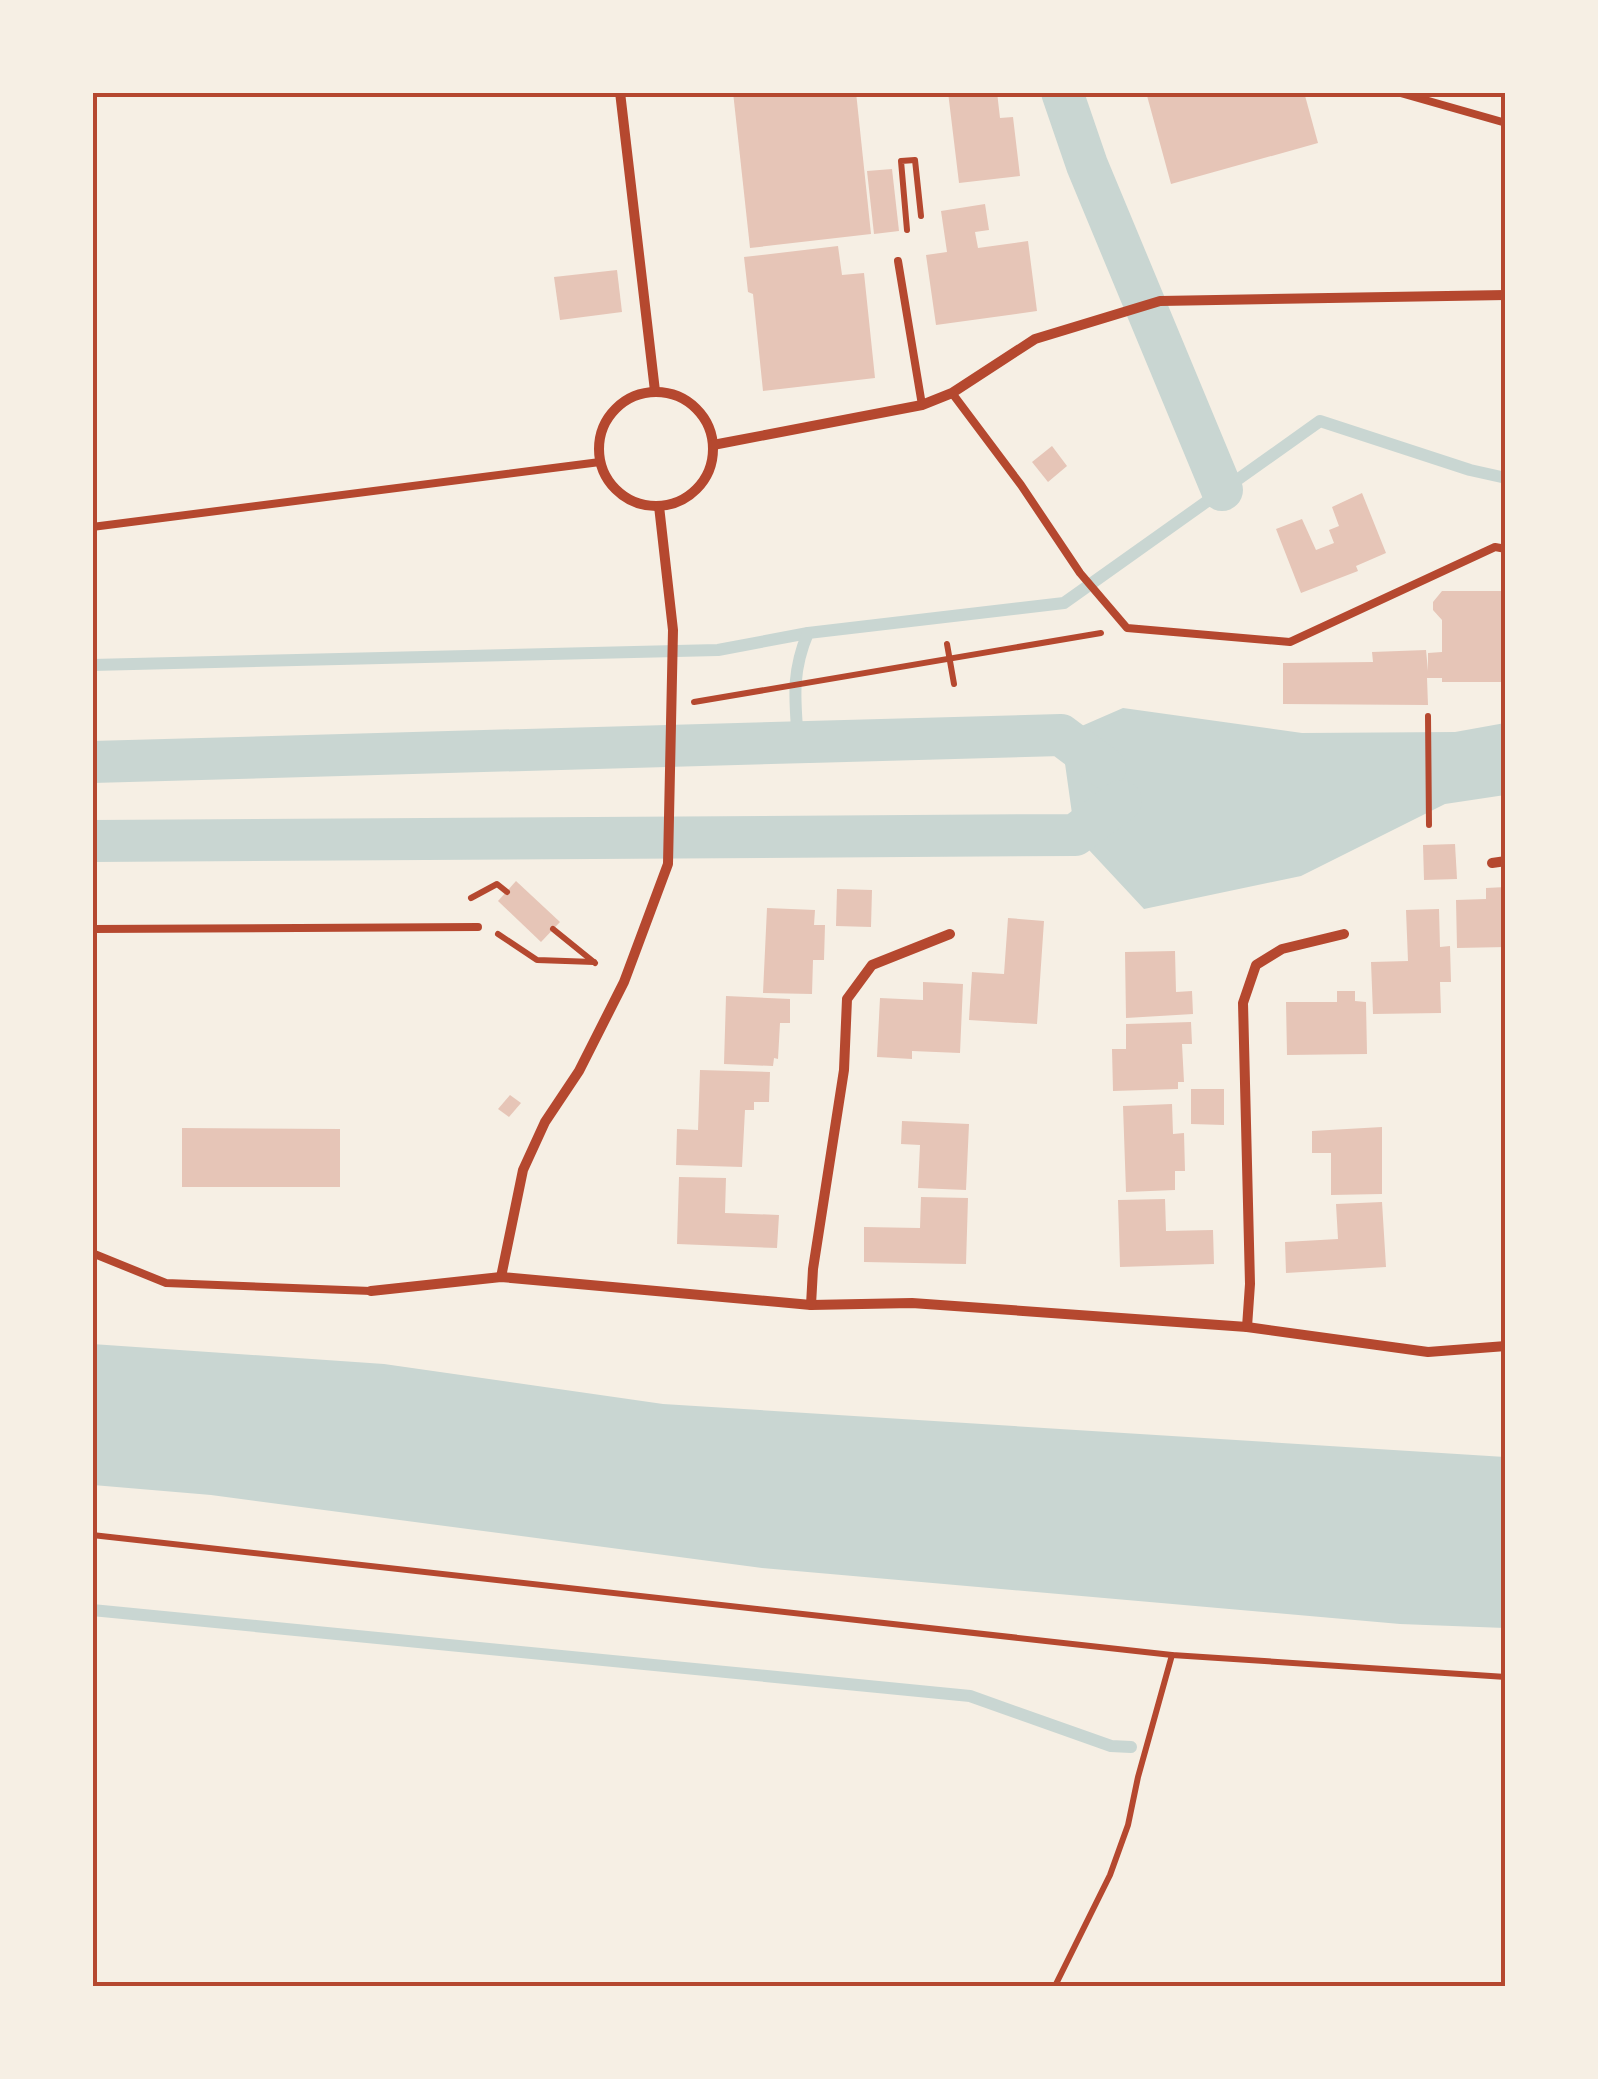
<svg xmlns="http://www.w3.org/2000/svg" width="1598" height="2079" viewBox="0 0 1598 2079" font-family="'Open Sans',sans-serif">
<rect width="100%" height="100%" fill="#f6efe4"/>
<g fill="#c9d6d2">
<path d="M1123,708L1302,733L1455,732L1505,723V795L1445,804L1301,876L1144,909L1075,835L1061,735Z"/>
<path d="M92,1344L384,1364L663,1404L1505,1457V1628L1400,1624L762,1568L211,1495L93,1485Z"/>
</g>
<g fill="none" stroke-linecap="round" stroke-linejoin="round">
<g stroke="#c9d6d2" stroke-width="12">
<path d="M92,665L718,650L808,633L1064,603L1320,421L1470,470L1506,478"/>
<path d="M798,742C795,700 791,673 808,633"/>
<path d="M92,1610L970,1696L1111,1746L1131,1747"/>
</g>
<g stroke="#c9d6d2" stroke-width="42">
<path d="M1062,92L1087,165L1222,490"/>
<path d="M92,762L1061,735L1105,768"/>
<path d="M92,841L1075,835L1121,801"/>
</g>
</g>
<g fill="#e6c5b7">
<path d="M733,92H856L871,234L750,248Z"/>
<path d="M948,92H997L1000,118L1013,117L1020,176L959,183Z"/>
<path d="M1146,92H1304L1318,143L1171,184Z"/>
<path d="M892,169L899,231L874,234L867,171Z"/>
<path d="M985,204L989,230L975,232L978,248L1028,241L1037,311L936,325L926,255L947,252L941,211Z"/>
<path d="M838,246L842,275L864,273L875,378L763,391L753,294L748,292L744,257Z"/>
<path d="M617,270L622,312L560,320L554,277Z"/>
<path d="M1052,446L1067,466L1048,482L1032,462Z"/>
<path d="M1362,493L1386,553L1356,566L1358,571L1301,593L1276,529L1302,519L1316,550L1334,543L1329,530L1339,526L1332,507Z"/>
<path d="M1442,591H1506V682H1442V678H1427L1428,705L1283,704V663L1373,662L1372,652L1426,650L1428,671V653L1442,652V620L1433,610V602Z"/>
<path d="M1455,844L1457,879L1424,880L1423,845Z"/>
<path d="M516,881L560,922L541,942L498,901Z"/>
<path d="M1506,887V947L1457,948L1456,900L1486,899V888Z"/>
<path d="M837,889L872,890L871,927L836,926Z"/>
<path d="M767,908L815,910L814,925H825L824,960H813L812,994L763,993Z"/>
<path d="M1439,909L1440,947L1450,946L1451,982H1440L1441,1013L1373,1014L1371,962L1408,961L1406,910Z"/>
<path d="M1008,918L1044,921L1037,1024L969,1020L972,972L1004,974Z"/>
<path d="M1175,951L1176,992L1192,991L1193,1014L1126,1018L1125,952Z"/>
<path d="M923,982L963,984L960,1053L912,1051V1059L877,1057L880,998L923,1000Z"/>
<path d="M1337,991H1355V1001L1366,1002L1367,1054L1287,1055L1286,1002H1337Z"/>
<path d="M726,996L790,999V1023H780L778,1059L774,1058L773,1066L724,1064Z"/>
<path d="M1191,1022L1192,1044H1182L1184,1082H1178V1089L1113,1091L1112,1049H1126V1024Z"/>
<path d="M700,1070L770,1072L769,1102H754V1110H745L742,1167L676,1165L677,1129L698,1130Z"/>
<path d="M1191,1089H1224V1125L1191,1124Z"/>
<path d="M510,1095L521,1103L509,1117L498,1109Z"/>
<path d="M1172,1104L1173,1134L1184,1133L1185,1171H1175V1190L1126,1192L1123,1106Z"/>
<path d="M902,1121L969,1124L966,1190L918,1188L920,1145L901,1144Z"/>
<path d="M1382,1127V1194L1331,1195V1153H1312V1131Z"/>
<path d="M182,1128L340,1129V1187H182Z"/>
<path d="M679,1177L726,1178L725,1213L779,1215L777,1248L677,1244Z"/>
<path d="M921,1197L968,1198L966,1264L864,1262V1227L920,1228Z"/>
<path d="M1165,1199L1166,1231L1213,1230L1214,1264L1120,1267L1118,1200Z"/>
<path d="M1382,1202L1386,1267L1286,1273L1285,1242L1338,1239L1336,1204Z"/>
</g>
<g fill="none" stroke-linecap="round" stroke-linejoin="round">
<g stroke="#b5482f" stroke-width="6">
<path d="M907,230L901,161L915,160L921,216"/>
<path d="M947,644L954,684"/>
<path d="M694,702L1101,633"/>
<path d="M1428,716L1429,825"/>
<path d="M471,898L497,884L507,892"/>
<path d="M553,929L595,963"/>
<path d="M498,934L537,960L594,962"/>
<path d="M92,1535L1172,1655L1506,1677"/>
<path d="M1055,1986L1110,1875L1128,1825L1138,1777L1172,1655"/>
</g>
<g stroke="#b5482f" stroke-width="8">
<path d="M1397,92L1506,123"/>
<path d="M898,261L922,405"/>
<path d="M952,393L1021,485L1080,573L1127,628L1290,642L1495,547L1506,549"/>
<path d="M92,527L600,462"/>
<path d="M92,929L478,927"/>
<path d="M92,1253L166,1283L371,1291"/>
</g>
<g stroke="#b5482f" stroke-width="10">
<path d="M620,92L655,391"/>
<circle cx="656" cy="449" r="57"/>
<path d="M713,445L922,405L952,393L1035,339L1160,301L1506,295"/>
<path d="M1492,863L1506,861"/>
<path d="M501,1277L523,1170L545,1122L579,1071L624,982L668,864L673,630L659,506"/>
<path d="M371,1291L501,1277L811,1305L912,1303L1247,1327L1428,1352L1506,1346"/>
<path d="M811,1305L813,1269L844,1070L847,999L872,965L950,934"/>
<path d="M1247,1327L1250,1284L1243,1003L1256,965L1282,949L1344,934"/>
</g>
</g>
<rect width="1598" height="2079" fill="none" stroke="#f6efe4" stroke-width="190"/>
<rect x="95" y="95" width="1408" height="1889" fill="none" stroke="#b5482f" stroke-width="4"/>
</svg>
